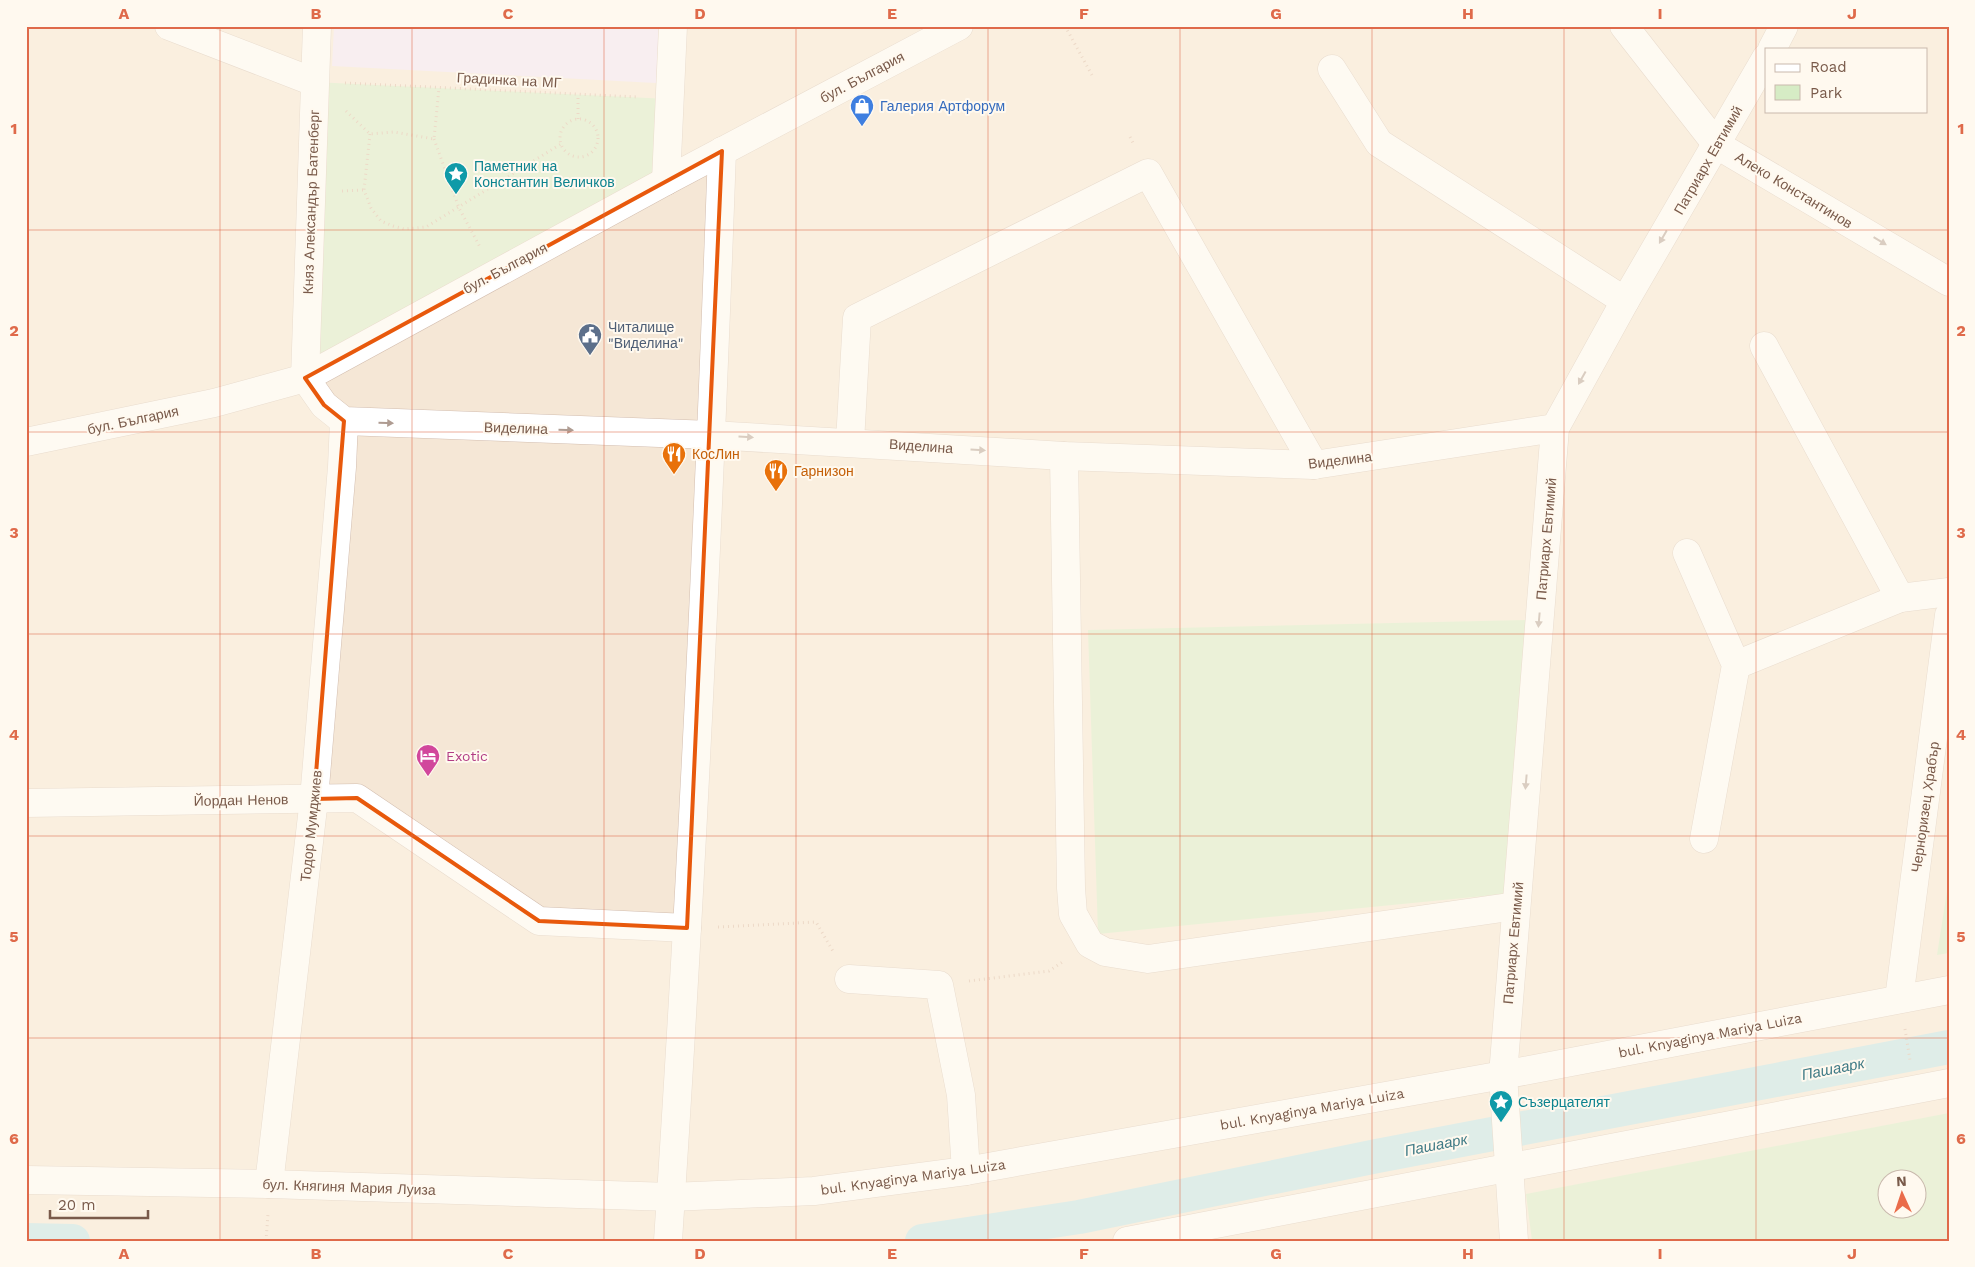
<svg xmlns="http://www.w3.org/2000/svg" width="1975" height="1267" viewBox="0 0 1975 1267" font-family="'Work Sans',sans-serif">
<rect width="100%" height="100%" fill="#fdf5e8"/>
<path fill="#f5e7d6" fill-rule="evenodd" d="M26,26H1949V1241H26ZM1766,49H1926V111H1766ZM1888,1180H1918V1210H1888Z"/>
<path fill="#f2e4fa" d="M334,26H659L656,83L332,66Z"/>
<g fill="#d6ecc5" fill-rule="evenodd">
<path d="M314,82L669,99L666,181L305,378Z"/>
<path d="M1527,620L1504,894L1098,934L1088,630Z"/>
<path d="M1949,878V953L1937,955Z"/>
<path d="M1949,1113V1241H1532L1526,1194ZM1888,1180H1918V1210H1888Z"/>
</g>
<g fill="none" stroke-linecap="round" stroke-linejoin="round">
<g stroke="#bbe2e8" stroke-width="34">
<path d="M26,1240L73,1241"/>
<path d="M922,1241L1079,1217L1377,1156L1949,1047"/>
</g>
<g stroke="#d3beb0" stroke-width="29">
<g id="minor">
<path d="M169,26L314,82"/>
<path d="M317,26L305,378L324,405L344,421L712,435L1064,456L1314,465L1555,428"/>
<path d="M1624,26L1717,145L1949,282"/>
<path d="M1772,49L1784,26"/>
<path d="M1332,69L1379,143L1625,301"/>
<path d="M666,181L673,26"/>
<path d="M1764,346L1900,598L1949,592"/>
<path d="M26,442L214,403L305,378L666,181L959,26"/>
<path d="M850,442L857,318L1148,173L1314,465"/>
<path d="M1064,456L1071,888L1073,914L1090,944L1105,952L1148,959L1516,906"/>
<path d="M1687,553L1736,665L1704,839"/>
<path d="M1736,665L1900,598"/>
<path d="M26,803L357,798L539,921L687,928"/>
<path d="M849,979L939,985L961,1095L966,1171"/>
<path d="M1899,999L1949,615"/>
<path d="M26,1180L269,1184L671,1197L814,1191L966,1171L1503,1075L1949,990"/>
<path d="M269,1184L314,799L342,467L344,421"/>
<path d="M668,1241C692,878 709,515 722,151"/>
<path d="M1127,1241L1949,1083"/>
<path d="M1514,1241L1503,1075L1555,428L1625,301L1766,58"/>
</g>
</g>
<g stroke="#d9b6a1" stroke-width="3" stroke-dasharray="1 4" stroke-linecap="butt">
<path d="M1065,26L1093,77"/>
<path d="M345,83L638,97"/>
<path d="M346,111L370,134L394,132L434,139L439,88"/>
<circle cx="579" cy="138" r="19"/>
<path d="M578,119V95"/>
<path d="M370,134L364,190L371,208L381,221L393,226L404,229L426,227L561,144"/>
<path d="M1130,137L1134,145"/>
<path d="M434,139L459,208L480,247"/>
<path d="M342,191L364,190"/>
<path d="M718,927L816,922L834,953"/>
<path d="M969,981L1049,971L1064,961"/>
<path d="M1905,1029L1910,1060"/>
<path d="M266,1241L268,1214"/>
</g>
<use href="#minor" stroke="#fff" stroke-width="28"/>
</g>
<defs><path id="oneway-solid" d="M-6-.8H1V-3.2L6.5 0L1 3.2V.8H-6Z" transform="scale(1.25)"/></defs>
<g fill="#af9c92">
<use href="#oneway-solid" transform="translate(1663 237) rotate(120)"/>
<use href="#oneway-solid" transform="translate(1880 241) rotate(31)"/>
<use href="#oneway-solid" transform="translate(1582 378) rotate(119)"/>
<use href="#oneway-solid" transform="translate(386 423) rotate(2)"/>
<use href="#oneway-solid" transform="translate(566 430) rotate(2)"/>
<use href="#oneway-solid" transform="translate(746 437) rotate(3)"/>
<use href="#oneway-solid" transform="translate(978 450) rotate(4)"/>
<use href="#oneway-solid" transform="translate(1539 620) rotate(95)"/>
<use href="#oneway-solid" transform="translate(1526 782) rotate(95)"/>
</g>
<path d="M0 0H1975V1267H0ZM722,151L687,928L539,921L357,798L314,799L344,421L324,405L305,378Z" fill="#fdf5e8" fill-opacity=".55" fill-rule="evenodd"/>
<path fill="none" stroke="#e8590c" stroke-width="4" stroke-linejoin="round" d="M722,151L687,928L539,921L357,798L314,799L344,421L324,405L305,378Z"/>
<path fill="none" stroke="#df6a4a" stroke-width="1" stroke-opacity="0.55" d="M220,26V1241M412,26V1241M604,26V1241M796,26V1241M988,26V1241M1180,26V1241M1372,26V1241M1564,26V1241M1756,26V1241M26,230H1949M26,432H1949M26,634H1949M26,836H1949M26,1038H1949"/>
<defs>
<g id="shop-pin" transform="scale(1.25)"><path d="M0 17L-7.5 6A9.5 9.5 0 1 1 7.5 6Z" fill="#3f7fe0" stroke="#fff9ef"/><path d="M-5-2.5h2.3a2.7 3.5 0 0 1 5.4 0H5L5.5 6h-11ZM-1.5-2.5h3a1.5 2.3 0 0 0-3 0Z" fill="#fff"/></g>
<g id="sight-pin" transform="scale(1.25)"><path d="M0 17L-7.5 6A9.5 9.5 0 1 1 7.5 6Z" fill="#0f9aa8" stroke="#fff9ef"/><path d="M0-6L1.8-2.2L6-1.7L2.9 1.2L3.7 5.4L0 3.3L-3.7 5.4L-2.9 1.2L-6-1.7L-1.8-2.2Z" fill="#fff"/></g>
<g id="civic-pin" transform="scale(1.25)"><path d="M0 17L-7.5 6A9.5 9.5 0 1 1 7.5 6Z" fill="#5c6f8a" stroke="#fff9ef"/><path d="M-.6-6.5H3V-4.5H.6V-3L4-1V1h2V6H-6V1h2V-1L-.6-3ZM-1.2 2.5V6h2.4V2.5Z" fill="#fff"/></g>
<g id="restaurant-pin" transform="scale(1.25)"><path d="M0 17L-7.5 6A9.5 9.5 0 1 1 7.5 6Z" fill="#e8710a" stroke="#fff9ef"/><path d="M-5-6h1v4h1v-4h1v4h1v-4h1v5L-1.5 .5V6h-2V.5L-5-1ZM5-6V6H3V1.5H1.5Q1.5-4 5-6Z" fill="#fff"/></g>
<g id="hotel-pin" transform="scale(1.25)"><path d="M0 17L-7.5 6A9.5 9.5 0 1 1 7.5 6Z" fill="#d1479c" stroke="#fff9ef"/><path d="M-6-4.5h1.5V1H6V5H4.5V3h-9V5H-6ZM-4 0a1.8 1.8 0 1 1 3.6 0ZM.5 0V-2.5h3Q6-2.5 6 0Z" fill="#fff"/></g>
</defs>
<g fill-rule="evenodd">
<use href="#shop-pin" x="862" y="106"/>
<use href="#sight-pin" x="456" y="174"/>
<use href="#civic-pin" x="590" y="335"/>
<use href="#restaurant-pin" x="674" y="454"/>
<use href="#restaurant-pin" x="776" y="471"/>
<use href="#hotel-pin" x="428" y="756"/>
<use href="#sight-pin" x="1501" y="1102"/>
</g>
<g text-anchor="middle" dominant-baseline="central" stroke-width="4" stroke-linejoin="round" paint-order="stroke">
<g font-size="14" fill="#795a4a" stroke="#fff9ef">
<text transform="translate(862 77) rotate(-28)">бул. България</text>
<text transform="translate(509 80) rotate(3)">Градинка на МГ</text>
<text transform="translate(1708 160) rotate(-60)">Патриарх Евтимий</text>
<text transform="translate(1794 190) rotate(31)">Алеко Константинов</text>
<text transform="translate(311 202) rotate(-88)">Княз Александър Батенберг</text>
<text transform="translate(505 268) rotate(-28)">бул. България</text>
<text transform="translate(133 420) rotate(-12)">бул. България</text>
<text transform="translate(516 428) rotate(2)">Виделина</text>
<text transform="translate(921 446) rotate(4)">Виделина</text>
<text transform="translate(1340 460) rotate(-7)">Виделина</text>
<text transform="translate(1546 539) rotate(-85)">Патриарх Евтимий</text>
<text transform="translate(241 800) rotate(-1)">Йордан Ненов</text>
<text transform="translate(1925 807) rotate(-82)">Черноризец Храбър</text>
<text transform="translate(311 826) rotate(-84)">Тодор Мумджиев</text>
<text transform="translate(1513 943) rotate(-85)">Патриарх Евтимий</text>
<text transform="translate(1710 1035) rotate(-11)">bul. Knyaginya Mariya Luiza</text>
<text transform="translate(1312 1109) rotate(-10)">bul. Knyaginya Mariya Luiza</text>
<text transform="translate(913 1177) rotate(-8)">bul. Knyaginya Mariya Luiza</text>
<text transform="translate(349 1187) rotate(2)">бул. Княгиня Мария Луиза</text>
</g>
<g font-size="14" fill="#366cbe" stroke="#fff9ef" text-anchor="start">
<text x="880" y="106">Галерия Артфорум</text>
</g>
<g font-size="14" fill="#0d838f" stroke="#fff9ef" text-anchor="start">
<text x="474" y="166">Паметник на<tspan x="474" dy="16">Константин Величков</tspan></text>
<text x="1518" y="1102">Съзерцателят</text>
</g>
<g font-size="14" fill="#4e5e75" stroke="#fff9ef" text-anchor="start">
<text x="608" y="327">Читалище<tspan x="608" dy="16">"Виделина"</tspan></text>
</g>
<g font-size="14" fill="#c56008" stroke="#fff9ef" text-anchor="start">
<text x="692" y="454">КосЛин</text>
<text x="794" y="471">Гарнизон</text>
</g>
<g font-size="14" fill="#b23c85" stroke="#fff9ef" text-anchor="start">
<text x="446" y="756">Exotic</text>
</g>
<g font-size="15" font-style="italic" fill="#407b86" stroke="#fff9ef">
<text transform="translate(1833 1069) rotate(-11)">Пашаарк</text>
<text transform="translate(1436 1145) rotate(-11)">Пашаарк</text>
</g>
</g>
<rect width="1975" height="1267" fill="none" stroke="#fff9ef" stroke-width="55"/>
<rect x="1765" y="48" width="162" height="65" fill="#fff9ef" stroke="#c9b9ad"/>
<rect x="1775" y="64" width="25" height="8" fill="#ffffff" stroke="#c9b9ad"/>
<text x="1810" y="72" font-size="15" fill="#795a4a">Road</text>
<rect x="1775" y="85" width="25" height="15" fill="#d6ecc5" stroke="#c9b9ad"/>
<text x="1810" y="98" font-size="15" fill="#795a4a">Park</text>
<g transform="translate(1902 1194) rotate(357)"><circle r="24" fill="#fff9ef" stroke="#c9b9ad"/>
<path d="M0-4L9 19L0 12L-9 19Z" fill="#ea6c4a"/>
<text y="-8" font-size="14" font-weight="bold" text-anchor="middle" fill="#795a4a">N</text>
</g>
<path d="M50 1210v8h98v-8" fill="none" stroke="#795a4a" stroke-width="2.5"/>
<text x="58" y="1210" font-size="15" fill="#795a4a" stroke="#fff9ef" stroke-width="4" paint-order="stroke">20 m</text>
<rect x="28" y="28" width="1920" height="1212" fill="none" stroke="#df6a4a" stroke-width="2"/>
<g font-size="16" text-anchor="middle" font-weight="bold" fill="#df6a4a">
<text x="124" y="19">A</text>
<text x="316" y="19">B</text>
<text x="508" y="19">C</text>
<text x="700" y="19">D</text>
<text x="892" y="19">E</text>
<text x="1084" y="19">F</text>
<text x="1276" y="19">G</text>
<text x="1468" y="19">H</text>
<text x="1660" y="19">I</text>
<text x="1852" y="19">J</text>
<text x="14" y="134">1</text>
<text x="1961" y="134">1</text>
<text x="14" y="336">2</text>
<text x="1961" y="336">2</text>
<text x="14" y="538">3</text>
<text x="1961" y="538">3</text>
<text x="14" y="740">4</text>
<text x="1961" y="740">4</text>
<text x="14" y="942">5</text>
<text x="1961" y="942">5</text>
<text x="14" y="1144">6</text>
<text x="1961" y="1144">6</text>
<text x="124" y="1259">A</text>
<text x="316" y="1259">B</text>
<text x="508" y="1259">C</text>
<text x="700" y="1259">D</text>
<text x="892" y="1259">E</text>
<text x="1084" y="1259">F</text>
<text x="1276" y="1259">G</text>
<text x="1468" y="1259">H</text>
<text x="1660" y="1259">I</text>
<text x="1852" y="1259">J</text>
</g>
</svg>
